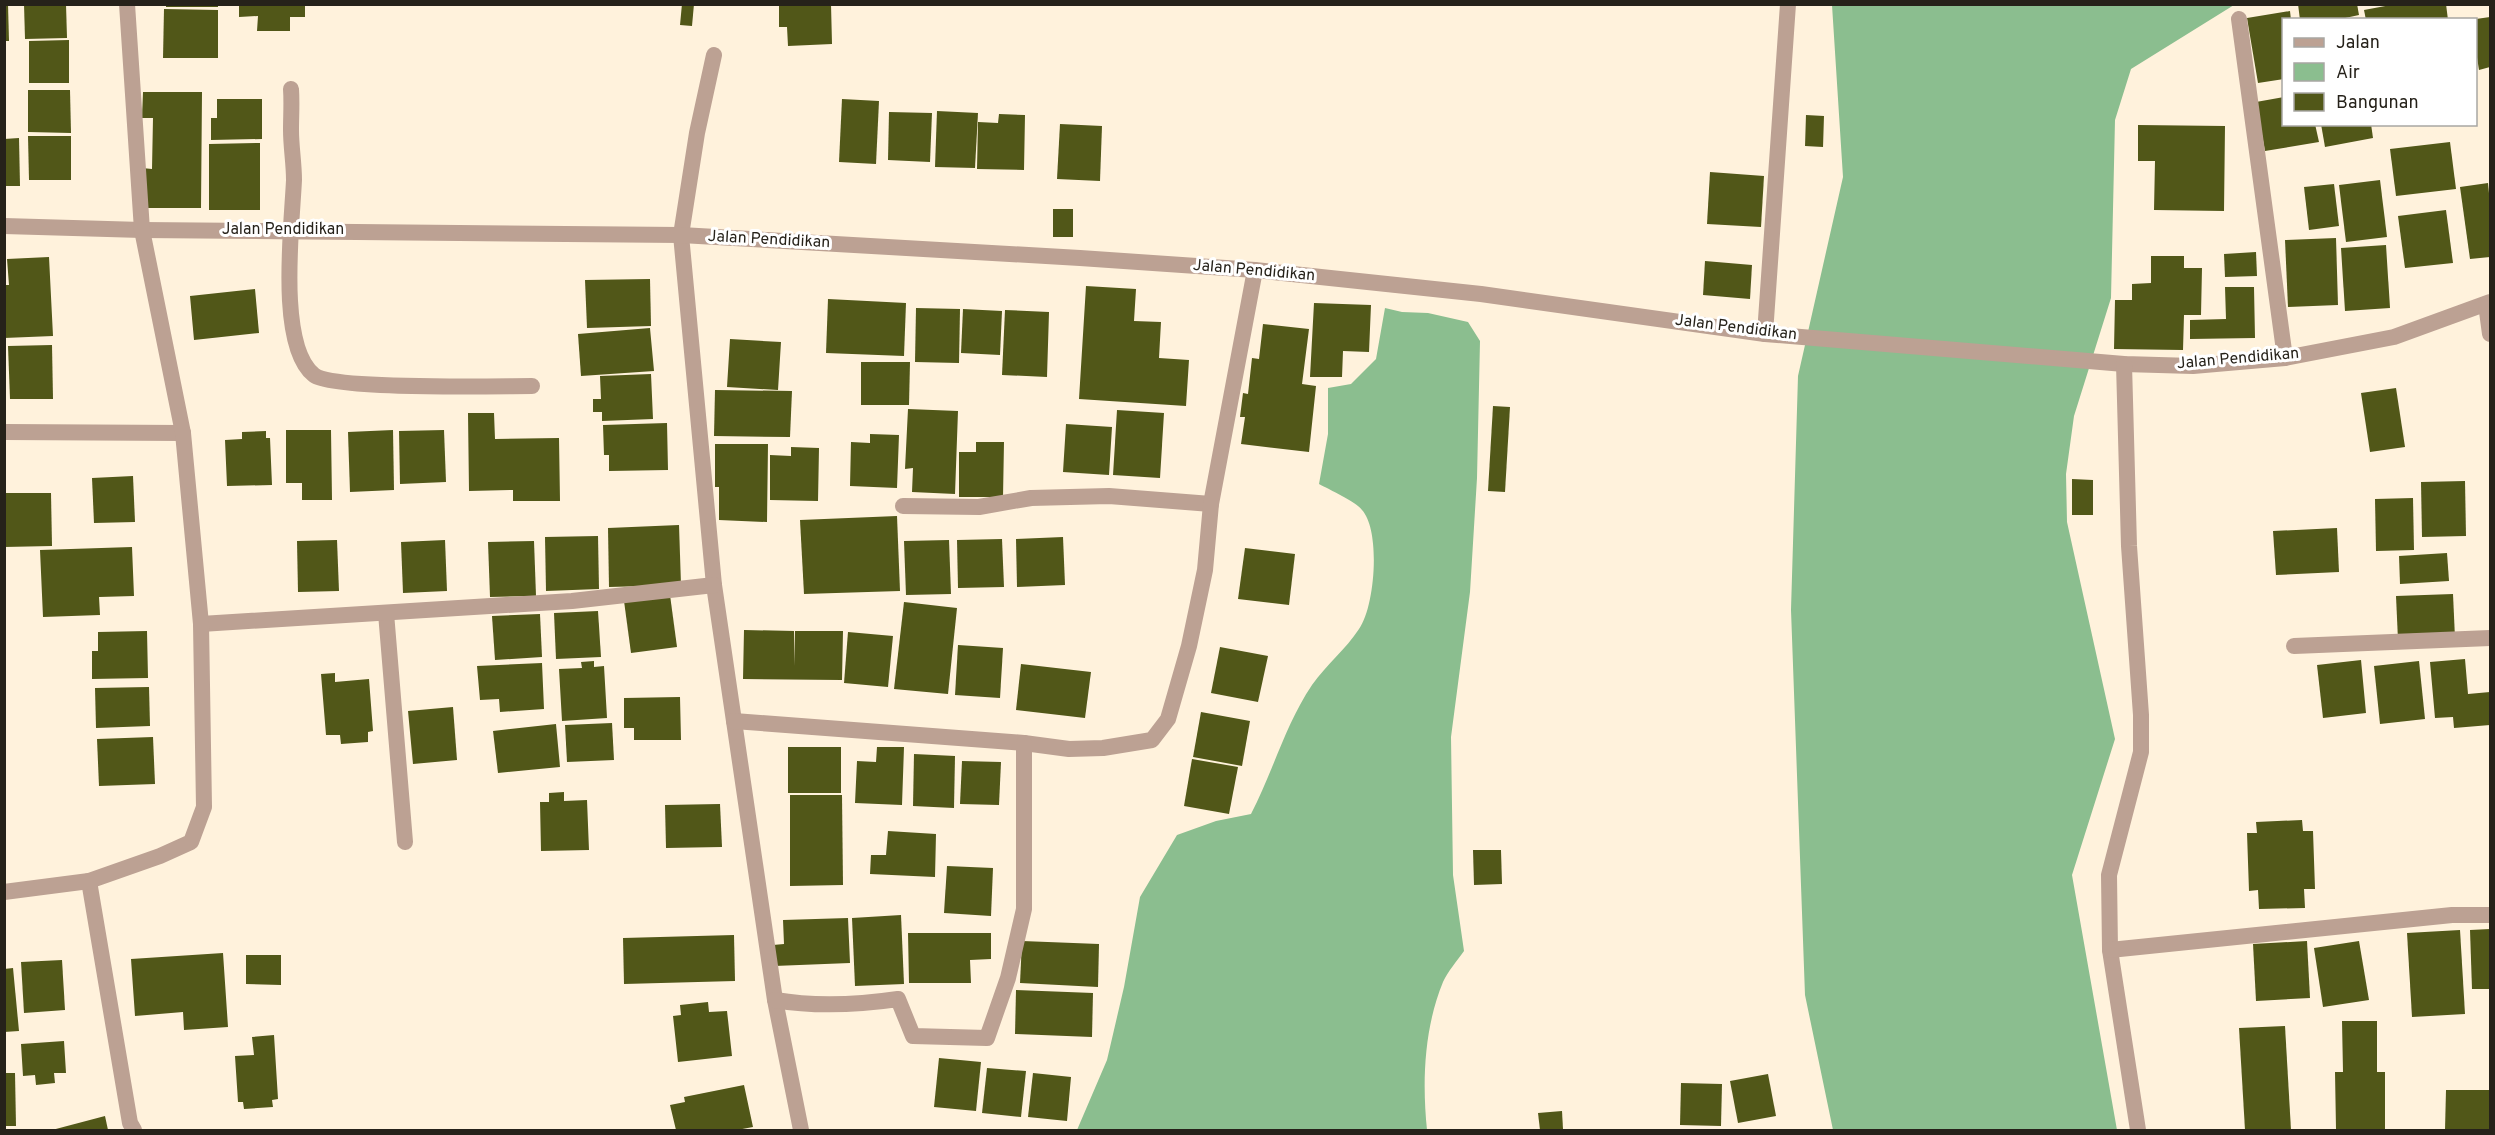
<svg xmlns="http://www.w3.org/2000/svg" width="2495" height="1135" viewBox="0 0 2495 1135" font-family="Overpass,sans-serif">
<rect width="100%" height="100%" fill="#fff2dc"/>
<g fill="#8bbe8f">
<path d="M1832,5H2234L2131,69L2115,120L2111,298L2074,416L2066,474L2067,522L2115,739L2072,875L2117,1130H1833L1805,995L1791,610L1798,376L1843,177Z"/>
<path d="M1385,308L1402,312L1428,313L1468,322L1480,341L1477,478L1470,592L1451,737L1453,875L1464,951C1457,961 1448,971 1443,982C1424,1028 1422,1082 1427,1130H1077L1107,1060L1124,987L1140,897L1177,835L1216,821L1251,814C1273,772 1285,725 1312,685C1326,665 1346,649 1359,629C1375,607 1381,531 1362,510C1355,501 1330,490 1319,484L1328,434V388L1351,384L1376,359Z"/>
</g>
<g fill="#515718">
<path d="M4,4H8L9,41H4Z"/>
<path d="M24,4H66L67,38L25,39Z"/>
<rect x="166" y="4" width="52" height="3"/>
<path d="M239,4H305V17H290V31H257L258,16L239,17Z"/>
<path d="M682,4H694L692,26L680,25Z"/>
<path d="M779,4H831L832,44L788,46L787,27H779Z"/>
<path d="M2298,4H2357L2359,15L2336,20H2300Z"/>
<path d="M2396,4H2446L2448,20H2366L2364,10Z"/>
<path d="M164,9L218,10V58H163Z"/>
<path d="M2290,11L2291,20H2284V79L2258,83L2247,18Z"/>
<path d="M2490,17V67L2479,70L2476,51V19Z"/>
<path d="M69,40V83H29V41Z"/>
<path d="M28,90H70L71,133L28,132Z"/>
<path d="M143,92H202L201,208H142V168L152,169L153,118H142Z"/>
<path d="M2284,97V124H2315L2319,142L2265,151L2256,102Z"/>
<path d="M217,99H262V139L211,140V118H217Z"/>
<path d="M842,99L879,101L876,164L839,162Z"/>
<path d="M937,111L978,113L975,168L935,167Z"/>
<path d="M889,112L932,113L930,162L888,160Z"/>
<path d="M999,114L1025,115L1024,170L977,169L978,122L998,123Z"/>
<path d="M1806,115L1824,116L1823,147L1805,146Z"/>
<path d="M1060,124L1102,126L1100,181L1057,179Z"/>
<path d="M2321,124H2371L2373,138L2325,147Z"/>
<path d="M2138,125L2225,126L2224,211L2154,210L2155,161H2138Z"/>
<path d="M28,136H71V180H29Z"/>
<path d="M19,138L20,186H4V139Z"/>
<path d="M2450,142L2456,189L2396,196L2390,149Z"/>
<path d="M260,143V210H209V144Z"/>
<path d="M1710,172L1764,176L1761,227L1707,224Z"/>
<path d="M2380,180L2387,237L2346,242L2339,185Z"/>
<path d="M2488,183L2490,203V257L2470,259L2460,187Z"/>
<path d="M2334,184L2339,226L2309,230L2304,187Z"/>
<rect x="1053" y="209" width="20" height="28"/>
<path d="M2446,210L2453,263L2405,268L2398,216Z"/>
<path d="M2336,238L2338,305L2288,307L2285,240Z"/>
<path d="M2386,245L2390,308L2345,311L2341,248Z"/>
<path d="M2256,252L2257,276L2225,277L2224,254Z"/>
<path d="M2151,256H2184V268H2202L2201,315H2184L2183,350L2114,349L2115,300H2132V284L2151,283Z"/>
<path d="M49,257L53,336L4,338V285H9L7,259Z"/>
<path d="M1705,261L1752,265L1750,299L1703,295Z"/>
<path d="M650,279L651,326L587,328L585,280Z"/>
<path d="M1086,286L1136,289L1134,321L1161,322L1159,358L1189,360L1186,406L1079,399Z"/>
<path d="M2225,287H2254L2255,338L2190,339V320L2226,319Z"/>
<path d="M255,289L259,333L194,340L190,296Z"/>
<path d="M828,299L906,303L904,356L826,353Z"/>
<path d="M1314,303L1371,305L1369,352L1343,351L1342,377H1310Z"/>
<path d="M916,308L960,309L959,363L915,362Z"/>
<path d="M963,309L1002,311L1000,355L961,353Z"/>
<path d="M1005,310L1049,312L1047,377L1002,375Z"/>
<path d="M1263,324L1309,329L1302,384L1316,386L1309,452L1241,444L1245,417H1240L1243,393L1248,394L1252,358L1259,359Z"/>
<path d="M650,328L654,371L581,376L578,334Z"/>
<path d="M730,339L781,342L778,390L727,387Z"/>
<path d="M52,345L53,399H10L8,346Z"/>
<path d="M861,362H910L909,405H861Z"/>
<path d="M651,374L653,419L602,421V412H593V399H601L600,376Z"/>
<path d="M2396,388L2405,447L2370,452L2361,393Z"/>
<path d="M715,390L792,391L790,437L714,436Z"/>
<path d="M1493,406L1510,407L1505,492L1488,491Z"/>
<path d="M908,409L958,411L955,494L912,492L913,468L905,469Z"/>
<path d="M1117,410L1164,413L1160,478L1113,475Z"/>
<path d="M468,413H494L495,439L559,438L560,501H513V490L469,491Z"/>
<path d="M667,423L668,470L609,471V455H604L603,425Z"/>
<path d="M1066,424L1112,427L1109,475L1063,472Z"/>
<path d="M286,430H331L332,500H302V483H286Z"/>
<path d="M393,430L394,490L350,492L348,432Z"/>
<path d="M444,430L446,482L400,484L399,431Z"/>
<path d="M266,431V438H270L272,485L227,486L225,440L242,439V432Z"/>
<path d="M870,434L899,435L897,488L850,486L851,442L870,443Z"/>
<path d="M976,442H1004L1003,497H959V452H976Z"/>
<path d="M715,444H768L767,522L719,520V487H715Z"/>
<path d="M791,447L819,448L818,501L770,500V455L791,456Z"/>
<path d="M133,476L135,522L94,523L92,478Z"/>
<path d="M2072,479L2093,480V515H2072Z"/>
<path d="M2465,481L2466,536L2422,537L2421,482Z"/>
<path d="M4,493H51L52,546L4,547Z"/>
<path d="M2413,498L2414,550L2376,551L2375,499Z"/>
<path d="M897,516L900,591L804,594L800,520Z"/>
<path d="M679,525L681,585L609,587L608,528Z"/>
<path d="M2337,528L2339,572L2276,575L2273,531Z"/>
<path d="M598,536L599,589L546,591L545,537Z"/>
<path d="M1063,537L1065,585L1017,587L1016,539Z"/>
<path d="M1002,539L1004,587L958,588L957,540Z"/>
<path d="M337,540L339,591L298,592L297,541Z"/>
<path d="M445,540L447,591L403,593L401,542Z"/>
<path d="M949,540L951,594L906,595L904,541Z"/>
<path d="M534,541L536,596L490,597L488,542Z"/>
<path d="M132,547L134,596L99,597L100,615L43,617L40,550Z"/>
<path d="M1245,548L1295,554L1289,605L1238,599Z"/>
<path d="M2447,553L2449,581L2400,584L2399,556Z"/>
<path d="M2453,594L2455,638L2398,640L2396,596Z"/>
<path d="M670,595L677,647L631,653L624,601Z"/>
<path d="M904,602L957,608L948,694L894,689Z"/>
<path d="M598,611L601,657L556,659L554,613Z"/>
<path d="M540,614L542,657L495,660L492,616Z"/>
<path d="M744,630L794,631V666L795,631H843L842,680L743,679Z"/>
<path d="M147,631L148,678L92,679V651H98V632Z"/>
<path d="M848,632L893,636L888,687L844,683Z"/>
<path d="M958,645L1003,648L1000,698L955,695Z"/>
<path d="M1220,647L1268,656L1258,702L1211,693Z"/>
<path d="M2465,659L2468,694L2490,692V725L2454,728L2453,717L2435,718L2430,662Z"/>
<path d="M2361,660L2366,713L2323,718L2317,665Z"/>
<path d="M594,661V667L604,666L607,718L562,721L559,669L582,668L581,662Z"/>
<path d="M2419,661L2425,719L2380,724L2374,666Z"/>
<path d="M542,663L544,709L500,712L499,699L480,700L477,666Z"/>
<path d="M1021,664L1091,672L1085,718L1016,710Z"/>
<path d="M335,673V682L369,679L373,731L368,732V742L341,744L340,735H326L321,674Z"/>
<path d="M149,687L150,726L96,728L95,688Z"/>
<path d="M680,697L681,740H634V728H624V698Z"/>
<path d="M453,707L457,760L413,764L408,711Z"/>
<path d="M1201,712L1250,721L1242,766L1193,757Z"/>
<path d="M612,723L614,760L567,762L565,725Z"/>
<path d="M556,724L560,767L498,773L493,731Z"/>
<path d="M153,737L155,784L99,786L97,739Z"/>
<rect x="788" y="747" width="53" height="46"/>
<path d="M877,747H904L902,805L855,803L857,761L876,762Z"/>
<path d="M914,754L955,756L954,808L913,806Z"/>
<path d="M1192,759L1238,767L1229,814L1184,806Z"/>
<path d="M962,761L1001,762L999,805L960,804Z"/>
<path d="M564,792V801L587,800L589,850L541,851L540,802H549V793Z"/>
<path d="M790,795H842L843,885L790,886Z"/>
<path d="M720,804L722,847L666,848L665,805Z"/>
<path d="M2302,820L2303,831H2313L2315,889H2304L2305,908L2259,909L2258,890L2249,891L2247,833H2257L2256,822Z"/>
<path d="M888,831L936,834L935,877L870,874L871,855H886Z"/>
<path d="M1473,850H1501L1502,884L1474,885Z"/>
<path d="M947,866L993,868L991,916L944,913Z"/>
<path d="M901,915L904,984L855,986L852,918Z"/>
<path d="M848,918L850,963L774,966L773,945L784,944L783,920Z"/>
<path d="M2490,929V989H2472L2470,930Z"/>
<path d="M2460,930L2465,1014L2412,1017L2407,933Z"/>
<path d="M908,933H991V959L970,960L971,983H909Z"/>
<path d="M734,935L735,981L624,984L623,938Z"/>
<path d="M1022,941L1099,944L1098,987L1020,983Z"/>
<path d="M2307,941L2310,998L2256,1001L2253,944Z"/>
<path d="M2359,941L2369,1000L2323,1007L2314,948Z"/>
<path d="M223,953L228,1027L184,1030L183,1012L135,1016L131,959Z"/>
<path d="M246,955H281V985L246,984Z"/>
<path d="M62,960L65,1010L24,1013L21,962Z"/>
<path d="M13,968L19,1031L4,1032V969Z"/>
<path d="M1016,990L1093,993L1092,1037L1015,1034Z"/>
<path d="M708,1002L709,1012L727,1011L732,1056L678,1062L673,1016L681,1015L680,1005Z"/>
<path d="M2342,1021H2377V1072H2385V1129H2336L2335,1072H2343Z"/>
<path d="M2285,1026L2291,1130H2245L2239,1028Z"/>
<path d="M274,1035L278,1099L272,1100L273,1107L244,1109L243,1102H238L235,1056L254,1055L252,1037Z"/>
<path d="M64,1041L66,1073H54L55,1083L36,1085L35,1075L23,1076L21,1044Z"/>
<path d="M939,1058L981,1062L976,1111L934,1107Z"/>
<path d="M987,1068L1026,1071L1021,1117L982,1113Z"/>
<path d="M4,1073H15L16,1126H4Z"/>
<path d="M1033,1073L1071,1077L1067,1121L1028,1117Z"/>
<path d="M1768,1074L1776,1116L1738,1123L1730,1081Z"/>
<path d="M1681,1083L1722,1084L1721,1126L1680,1125Z"/>
<path d="M744,1085L753,1127L737,1130H676L670,1105L685,1102L684,1097Z"/>
<path d="M2446,1090H2490V1130H2445Z"/>
<path d="M1562,1111L1563,1129L1540,1130L1538,1113Z"/>
<path d="M105,1116L108,1130H52Z"/>
</g>
<g fill="none" stroke-linecap="round" stroke-linejoin="round">
<g stroke="#bca193" stroke-width="16">
<path d="M2239,19L2285,358"/>
<path d="M714,55L697,133L681,235L714,585L775,1000L801,1130"/>
<path d="M291,89C292,103 291,116 291,130C291,147 294,163 294,180C292,225 277,346 314,375C333,390 498,386 532,386"/>
<path d="M4,226L142,230L681,235L1080,258L1255,270L1481,294L1765,334L2124,364L2193,366L2285,358L2394,337L2490,302"/>
<path d="M2486,304L2490,334"/>
<path d="M1765,334L1788,4"/>
<path d="M2124,364L2129,546L2141,715V752L2109,875L2110,950L2138,1130"/>
<path d="M4,432L183,433"/>
<path d="M903,506L979,507L1031,498L1109,496L1211,504"/>
<path d="M386,613L405,842"/>
<path d="M201,624L572,601L714,585"/>
<path d="M2294,646L2490,638"/>
<path d="M734,721L1024,743L1069,749L1103,748L1152,740L1168,719L1189,646L1205,570L1211,504L1255,270"/>
<path d="M89,881L130,1123L134,1130"/>
<path d="M4,892L89,881L160,856L191,842L204,807L201,624L183,433L142,230L127,4"/>
<path d="M2110,950L2452,915H2490"/>
<path d="M775,1000C816,1007 857,1005 898,999L913,1036L987,1038L1008,978L1024,909V743"/>
</g>
</g>
<g text-anchor="middle" dominant-baseline="central" stroke-width="6" stroke-linejoin="round" paint-order="stroke">
<g font-size="16" fill="#26221a" stroke="#fff">
<text x="283" y="230">Jalan Pendidikan</text>
<text transform="translate(769 240) rotate(3)">Jalan Pendidikan</text>
<text transform="translate(1254 271) rotate(5)">Jalan Pendidikan</text>
<text transform="translate(1736 328) rotate(7)">Jalan Pendidikan</text>
<text transform="translate(2238 359) rotate(-5)">Jalan Pendidikan</text>
</g>
</g>
<rect width="2495" height="1135" fill="none" stroke="#26221a" stroke-width="12"/>
<rect x="2282" y="18" width="195" height="108" fill="#ffffff" stroke="#a8a7a3" stroke-width="1.5"/>
<rect x="2294" y="38" width="30" height="9" fill="#bca193" stroke="#a8a7a3" stroke-width="1.5"/>
<text x="2336" y="48" font-size="18" fill="#26221a">Jalan</text>
<rect x="2294" y="63" width="30" height="18" fill="#8bbe8f" stroke="#a8a7a3" stroke-width="1.5"/>
<text x="2336" y="78" font-size="18" fill="#26221a">Air</text>
<rect x="2294" y="93" width="30" height="18" fill="#515718" stroke="#a8a7a3" stroke-width="1.5"/>
<text x="2336" y="108" font-size="18" fill="#26221a">Bangunan</text>
</svg>
